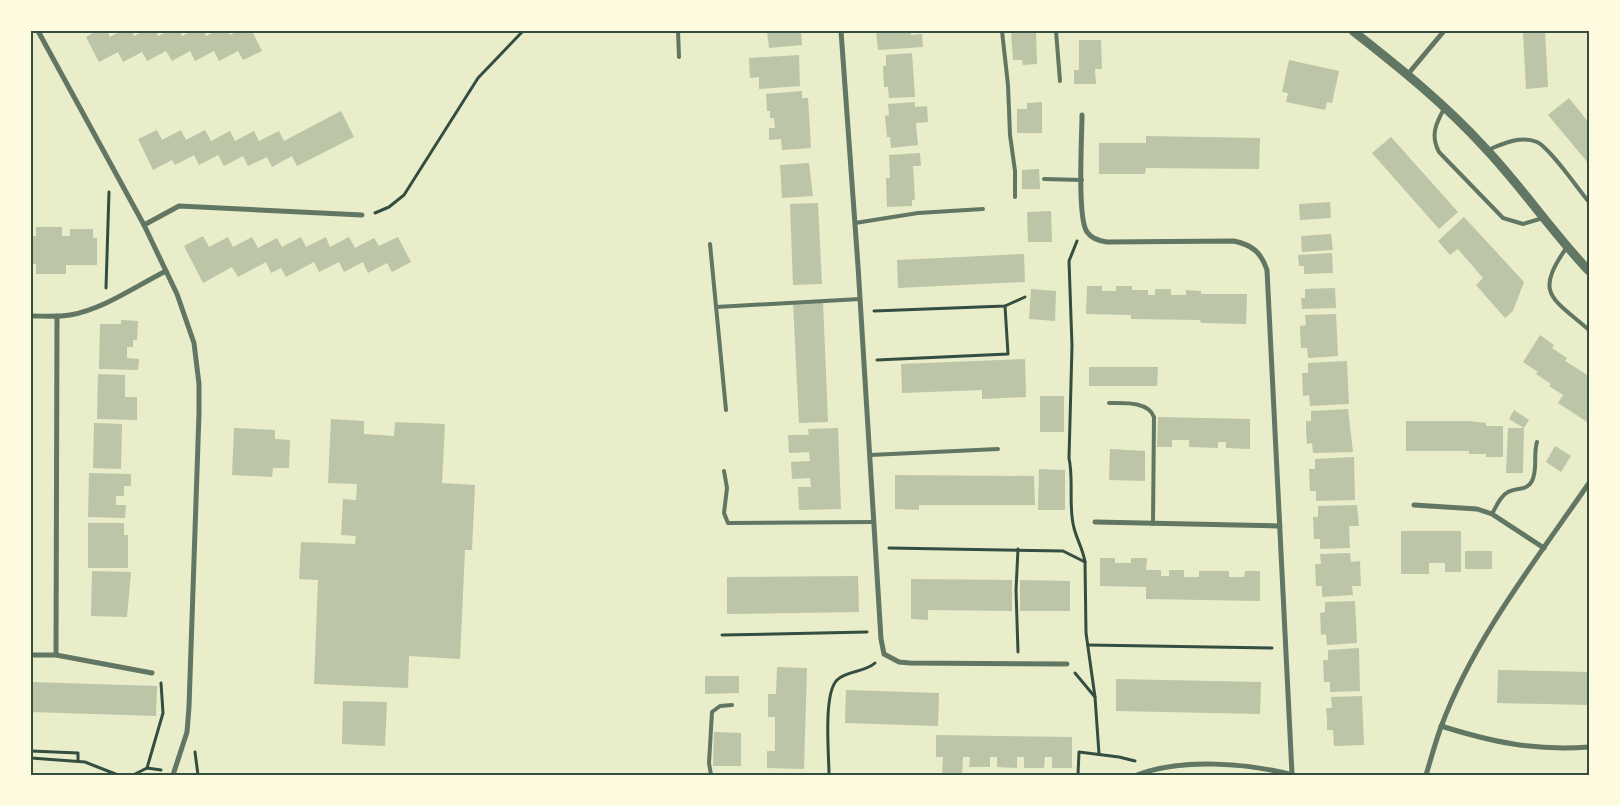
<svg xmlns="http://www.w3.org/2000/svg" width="1620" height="806" viewBox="0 0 1620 806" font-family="'Source Serif 4',serif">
<rect width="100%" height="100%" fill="#e9edc9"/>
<g fill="#bcc5a7">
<path d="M96,31H107L110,37L121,31H132L134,36L143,31H156L158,36L168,31H180L182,36L191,31H204L206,36L215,31H228L230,35L238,31H252L262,51L243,60L238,51L219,61L214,51L195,61L190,51L172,61L166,51L147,61L142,52L123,62L118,52L99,62L86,37Z"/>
<path d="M767,31H801L802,45L769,48Z"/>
<path d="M876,31H911V35L922,34L923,47L878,50Z"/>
<path d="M1011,31H1036L1037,64L1023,65L1022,60H1013Z"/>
<path d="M1545,31L1548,87L1526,89L1523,32Z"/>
<path d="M1079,40H1101L1102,69H1095L1096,84H1074V70H1079Z"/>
<path d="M912,53L915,97L889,98L888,87H884L883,66H886V55Z"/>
<path d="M799,55L800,86L759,89V77L750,78L749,58Z"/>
<path d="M1289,60L1339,71L1332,103L1327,102L1325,110L1286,102L1288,93L1282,92Z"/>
<path d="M802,91V98H808L811,148L782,150L781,139L769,140V128H775L774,118H770V111H767L766,94Z"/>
<path d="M1569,98L1589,123V164L1548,115Z"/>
<path d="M915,102V107L927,106L928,122L916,123L918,145L891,148L890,137H887L885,116L889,115L888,104Z"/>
<path d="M1042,102V133H1017V109H1027V103Z"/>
<path d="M341,111L354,137L297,166L292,156L272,167L267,157L248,166L243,156L224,166L218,155L199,165L194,155L175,165L172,160L153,170L138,139L157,130L162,140L181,130L186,140L205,130L211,141L230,131L235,141L254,131L259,141L279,131L284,141Z"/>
<path d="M1146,136L1260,138L1259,169L1146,168L1145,174H1099V143H1146Z"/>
<path d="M1391,137L1458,212L1439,229L1372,153Z"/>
<path d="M920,153L921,166H913L915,200H912V206L887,207L886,178H890L889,155Z"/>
<path d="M809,163L813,196L782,198L780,165Z"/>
<path d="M1039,169L1040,189H1022V170Z"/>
<path d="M1330,202L1331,218L1300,220L1299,204Z"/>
<path d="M818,203L822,284L793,285L790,204Z"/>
<path d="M1051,211L1052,242H1028L1027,212Z"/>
<path d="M1464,217L1524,282L1513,311L1505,318L1476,285L1483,278L1458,249L1450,255L1438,241Z"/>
<path d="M36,227H62V236H70V229H93V238H97V265H66V274H36V264H31V236H36Z"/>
<path d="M1331,234L1333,250L1302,252L1301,236Z"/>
<path d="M203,236L209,247L228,237L233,247L252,237L258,248L277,238L282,247L301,237L306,247L326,237L330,247L349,237L355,248L374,238L379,246L398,237L411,262L392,272L387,263L368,273L363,262L344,272L339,262L319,272L314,262L286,277L281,268L271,273L266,262L238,277L232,267L203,283L184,246Z"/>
<path d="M1332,253L1333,273L1304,274V266H1299L1298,255Z"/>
<path d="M1024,254L1025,282L898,288L897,260Z"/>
<path d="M1087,286H1102V291H1116V286H1132V290H1148V295H1155V289H1171V295H1186V290L1201,291V294H1247L1246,324L1201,323L1200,320L1131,319V315L1086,314Z"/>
<path d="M1335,288L1336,308L1302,309L1301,298H1305V289Z"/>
<path d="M1031,289L1056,291L1055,321L1029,319Z"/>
<path d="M823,302L828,422L799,423L793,303Z"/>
<path d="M1336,314L1338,356L1308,358L1307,348H1301L1300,326L1306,325L1305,315Z"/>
<path d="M121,320L138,321L137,340H133V347H127V358L139,359L138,370L99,369L100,324H121Z"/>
<path d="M1540,335L1554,345L1552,348L1567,358L1565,361L1589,376V418L1587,422L1558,403L1563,395L1549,386L1551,384L1536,374L1538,372L1523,362Z"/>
<path d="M1025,359L1026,397L982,399V390L902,393L901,364Z"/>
<path d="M1347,361L1349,404L1310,406L1309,395L1303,396L1302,373H1308V363Z"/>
<path d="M1089,367H1158L1157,386H1089Z"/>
<path d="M98,374L125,375V397H137V420L97,419Z"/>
<rect x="1040" y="396" width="24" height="36"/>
<path d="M1348,409L1353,452L1313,453L1312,443L1307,444L1306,432V421H1311V411Z"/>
<path d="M1514,410L1529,420L1524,428L1509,419Z"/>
<path d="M1158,417L1250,419V449L1226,448V442H1218V448L1189,447V440H1172V447H1157Z"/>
<path d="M331,419L364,421V434L394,436L395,422L445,424L442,483L475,485L472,550H465L460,659L409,656L408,688L314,684L318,580L299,579L301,542L355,544L356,536L341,535L343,499L356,500L357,484L328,483Z"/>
<path d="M1406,421H1469L1486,423V426H1503V457H1486V454H1469V451H1406Z"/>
<path d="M94,423L122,424L121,469L93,468Z"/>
<path d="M234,428L275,430V439L290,440L289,468H273L272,477L232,475Z"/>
<path d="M838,428L841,509L799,510L798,487H811L810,478L792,479L791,462L810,461L809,452L789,453L788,435H809L808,429Z"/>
<path d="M1508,428H1524L1523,473H1506Z"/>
<path d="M1555,446L1571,456L1561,472L1546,462Z"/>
<path d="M1110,449L1145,451V481L1109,480Z"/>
<path d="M1354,457L1355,500L1316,501V491H1310L1309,469H1315V459Z"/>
<path d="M1039,469L1065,470V510H1038Z"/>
<path d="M89,473L131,474V486H124V496H116V505H126L125,518L88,517Z"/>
<path d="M895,475L1034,476L1035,505H919V510L895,509Z"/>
<path d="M1357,505L1359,526H1349L1350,548L1320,549V539H1314L1313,517H1318V506Z"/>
<path d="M88,523H124V535H128V568H88Z"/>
<path d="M1401,531H1461V572H1445V563H1429V574H1401Z"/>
<rect x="1465" y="551" width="27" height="18"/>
<path d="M1350,553L1351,562L1360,561L1361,586H1352L1353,595L1322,597V586H1316L1315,564H1321L1320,554Z"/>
<path d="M1100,558H1115V563H1131V558H1147L1146,570H1161V576H1169V570H1184V577H1199V571H1229V577H1244L1245,571H1260V601L1146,599V587L1100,586Z"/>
<path d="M92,571L131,572L127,617L91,616Z"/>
<path d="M858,576L859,612L727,614V577Z"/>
<path d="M911,579L1012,580V611L928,610V620L911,619Z"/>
<path d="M1020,580L1070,581V611H1020Z"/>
<path d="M1355,601L1357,643L1327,645L1326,634L1321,635L1320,613L1325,612V602Z"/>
<path d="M1359,648L1360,691L1330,692V682H1324L1323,660H1328V650Z"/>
<path d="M777,667L807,668L804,769L767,768V751H775V717H768V694H776Z"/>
<path d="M1498,670L1589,672V705L1497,703Z"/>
<path d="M705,676H739V693L705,694Z"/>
<path d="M1116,679L1261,682L1260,714L1116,711Z"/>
<path d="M31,682L157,686L156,716L31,712Z"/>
<path d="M846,690L939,693L938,726L845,723Z"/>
<path d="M1362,696L1364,745L1334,746L1333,730H1327V719L1326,708H1332L1331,697Z"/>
<path d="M343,701L387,702L385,746L342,744Z"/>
<path d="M714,732L741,733V766H713Z"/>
<path d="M936,735L1072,737V768H1052V757H1045L1044,768H1024V757H1017V768L997,767V757H990V767H969L970,757H963L962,775H942L943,757H936Z"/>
</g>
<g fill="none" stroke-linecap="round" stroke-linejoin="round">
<g stroke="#344e41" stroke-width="3">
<path d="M375,213L389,207L404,195L478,78L523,31"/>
<path d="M1077,241L1069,261L1072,346L1069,458C1074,481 1068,506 1074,528C1077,540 1083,549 1085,562L1086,633L1095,697L1099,754"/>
<path d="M106,288L109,192"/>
<path d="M874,311L1005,306L1025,297"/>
<path d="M877,360L1008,354L1005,306"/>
<path d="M889,548L1063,551L1085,562"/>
<path d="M722,635L867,632"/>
<path d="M1088,645L1272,648"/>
<path d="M1018,652L1016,590L1018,549"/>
<path d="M1075,673L1095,697"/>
<path d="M31,751L78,753V761"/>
<path d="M195,752L198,775"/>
<path d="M31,758L85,762L118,775"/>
<path d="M147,768L163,713L161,683"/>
<path d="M133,775L147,768L161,770"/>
<path d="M829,775C829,754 823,694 837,680C847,670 864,673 875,663"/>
<path d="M1078,775L1079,752L1119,757L1135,761"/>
</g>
<g stroke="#617663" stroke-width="4">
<path d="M678,31L679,57"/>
<path d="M1002,31L1008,85L1010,135L1015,171V197"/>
<path d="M1056,31L1060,81"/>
<path d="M1445,107C1436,123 1430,135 1439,152L1503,218L1523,224L1543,218"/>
<path d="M1488,150C1502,144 1521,135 1537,142C1550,148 1578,189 1589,202"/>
<path d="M1044,179L1082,180"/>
<path d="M855,223L918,213L983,209"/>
<path d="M710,244L726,410"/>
<path d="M1567,247C1534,294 1551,297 1589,330"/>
<path d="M716,307L860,299"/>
<path d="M1109,403C1123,403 1148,401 1154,417L1153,524"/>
<path d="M870,455L998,449"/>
<path d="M724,471L727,488L724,513L728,523L874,522"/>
<path d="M1492,514C1496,507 1500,496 1508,492C1517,487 1527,491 1532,481C1538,469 1533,454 1537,442"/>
<path d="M711,775L709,763L712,712L720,706L732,705"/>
</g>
<g stroke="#617663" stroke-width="5">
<path d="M38,31L144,225L177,294L194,343L199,384V413L189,707L187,732L173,775"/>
<path d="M841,31L858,266L881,639L884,654L899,662L910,663L1067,664"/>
<path d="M1408,74L1444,31"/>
<path d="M1082,115C1082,136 1077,218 1087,232C1092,239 1099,241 1107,242L1234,241C1252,245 1261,252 1267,270L1292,774"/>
<path d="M144,225L179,206L362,215"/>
<path d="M31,316C44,316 57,317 70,315C104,309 136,286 166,271"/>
<path d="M1414,505L1477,509L1492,514L1544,548"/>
<path d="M1095,522L1280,526"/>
<path d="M31,655H56L152,673"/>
<path d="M56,655L57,316"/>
<path d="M1441,726C1492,742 1534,751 1589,747"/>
<path d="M1137,775C1182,758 1247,763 1293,775"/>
<path d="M1426,775C1431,759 1435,743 1441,727C1473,640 1536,560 1589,483"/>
</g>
<path stroke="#617663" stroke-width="9" d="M1353,31C1400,68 1445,104 1485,148C1522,187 1552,232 1589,271"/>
</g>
<rect width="1620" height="806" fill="none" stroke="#fefae0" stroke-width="65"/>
<rect x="32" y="32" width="1556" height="742" fill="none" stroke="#344e41" stroke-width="2"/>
</svg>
